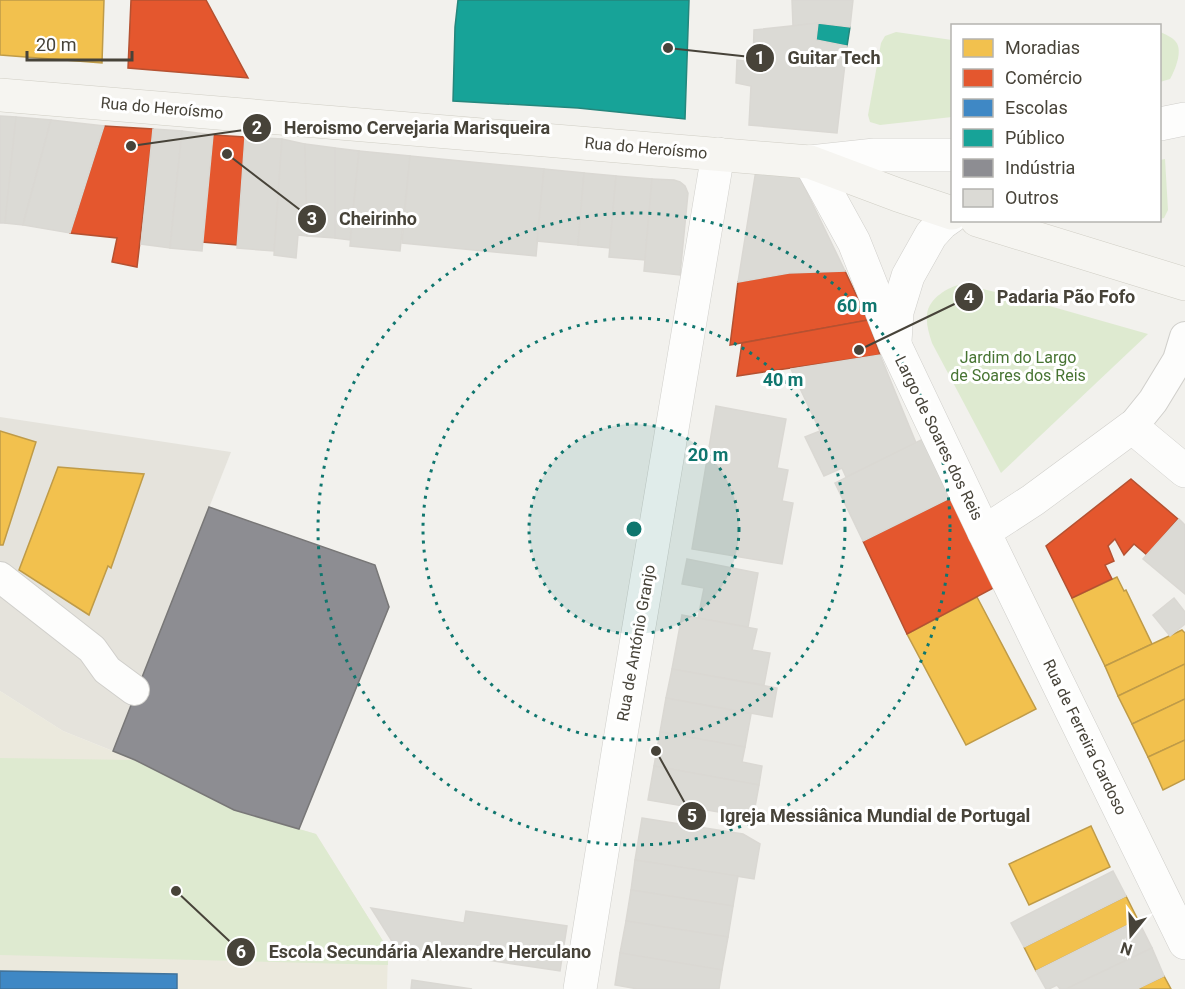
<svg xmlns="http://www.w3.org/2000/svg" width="1185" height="989" viewBox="0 0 1185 989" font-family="Roboto,sans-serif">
<rect width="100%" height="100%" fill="#f2f1ed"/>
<path fill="#e5e3dc" d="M0,417L231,452L113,751L63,731L0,691Z"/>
<path fill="#ebe9dd" d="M0,691L63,731L135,760L233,810L316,834L388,949L387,989H0Z"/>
<g fill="#deead0">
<path d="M896,32L952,40V117L880,125L870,122L868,115L881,43L885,36Z"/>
<path d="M1160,32C1165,34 1172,37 1176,42C1183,51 1175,70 1170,79L1160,82Z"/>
<path d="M1165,159L1168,210L1164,218L1160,219V160Z"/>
<path d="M962,284L1032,301L1148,334L1001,473L932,343C929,334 926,324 927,314C929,298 948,287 962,284Z"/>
<path d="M0,758L135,760L234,810L316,834L388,949V965L0,955Z"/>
</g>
<g fill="#f2c14e" stroke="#bf9b48" stroke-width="1.5">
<path d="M0,0H104L102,63L0,55Z"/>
<path d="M0,431L36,442L3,545H0Z"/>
<path d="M58,467L144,474L111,568L108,566L89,615L19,570Z"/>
<path d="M1117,577L1124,591L1126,590L1152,644L1105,666L1072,598Z"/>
<path d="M977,597L1036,709L966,745L907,634Z"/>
<path d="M1182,630L1185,633V664L1118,696L1105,666Z"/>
<path d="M1185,664V699L1132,724L1118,696Z"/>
<path d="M1185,699V740L1148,757L1132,724Z"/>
<path d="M1185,740V779L1163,790L1148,757Z"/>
<path d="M1091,826L1110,867L1029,905L1009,864Z"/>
<path d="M1126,896L1138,920L1036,971L1024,947Z"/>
<path d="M1164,976L1171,989H1137Z"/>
</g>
<g fill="#e4572e" stroke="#b55131" stroke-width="1.5">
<path d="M131,0H206L248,78L128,68Z"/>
<path d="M104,126L153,129L137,267L112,262L117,238L70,233Z"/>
<path d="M213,135L245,137L237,245L202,242Z"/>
<path d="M845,271L868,320L730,345L738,282L789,273Z"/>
<path d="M868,320L880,355L737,376L742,343Z"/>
<path d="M1131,479L1178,519L1147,555L1134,544L1124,555L1115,539L1108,546L1114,561L1105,565L1112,579L1072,598L1046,546Z"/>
<path d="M956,495L999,585L907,634L863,541Z"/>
</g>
<path fill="#3f88c5" stroke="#41739b" stroke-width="1.5" d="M0,971L177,974V989H0Z"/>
<g fill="#17a398" stroke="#25867c" stroke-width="1.5">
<path d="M458,0H689L685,119L578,108L453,101L455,27Z"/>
<path d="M818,23L850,27L847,46L816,40Z"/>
</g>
<path fill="#8d8d92" stroke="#787777" stroke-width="1.5" d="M209,507L375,565L389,607L299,829L234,810L135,760L113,751Z"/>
<g fill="#dbdad5" stroke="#dad8d3" stroke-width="1.5">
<path d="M792,0H853L850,27L818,23L793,26Z"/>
<path d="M818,23L816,40L847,46L837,133L749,125L751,86L736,83L737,60L753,62L754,30Z"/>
<path d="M0,116L16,117L5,223H0Z"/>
<path d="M16,117L51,120L23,225L5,223Z"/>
<path d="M51,120L104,126L70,233L23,225Z"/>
<path d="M153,129L182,131L170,248L141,244Z"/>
<path d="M182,131L213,135L202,251L170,248Z"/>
<path d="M245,137L282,139L274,251L237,248Z"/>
<path d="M282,139L305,144L307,236L298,235L296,258L274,255Z"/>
<path d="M305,144L335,148V238L307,236Z"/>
<path d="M335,148L359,151L350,240L335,238Z"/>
<path d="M359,151L410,156L400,251L350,246Z"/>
<path d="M410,156L544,169L536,256L402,243Z"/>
<path d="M544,169L584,173L578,245L537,241Z"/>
<path d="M756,170L797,172L845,271L789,273L738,282Z"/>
<path d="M584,173L616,176L610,248L578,245Z"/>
<path d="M616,176L652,179L645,260L609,257Z"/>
<path d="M652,179L674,180L680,182L685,186L688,193L680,275L644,271Z"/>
<path d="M880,355L916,443L846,477L842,468L824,476L805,437L820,431L791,369Z"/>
<path d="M716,406L786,419L777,468L788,470L782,501L793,503L782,564L692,549Z"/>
<path d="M927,437L956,495L863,541L835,483Z"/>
<path d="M1179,519L1185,525V594L1143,559Z"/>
<path d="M687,559L758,573L748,627L698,618L704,588L682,584Z"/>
<path d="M1174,598L1185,612V624L1170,636L1153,615Z"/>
<path d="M682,615L757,629L752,650L770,653L764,685L672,669Z"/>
<path d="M672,669L777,688L772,717L666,698Z"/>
<path d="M666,698L751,714L745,747L660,732Z"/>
<path d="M660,732L745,747L742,762L762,766L759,785L654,766Z"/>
<path d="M654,766L759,785L753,818L648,800Z"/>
<path d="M642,818L743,834L760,844L754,879L635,860Z"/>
<path d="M635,860L738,876L733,906L631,890Z"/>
<path d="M1113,871L1126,896L1024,947L1011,923Z"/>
<path d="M631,890L733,906L728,937L626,921Z"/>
<path d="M371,908L464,923L466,911L567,926L560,971L395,946Z"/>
<path d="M1138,920L1152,948L1066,989H1060L1057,985L1049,989H1046L1036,971Z"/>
<path d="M626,921L728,937L722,970L620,953Z"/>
<path d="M1152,948L1164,976L1137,989H1066Z"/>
<path d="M620,953L722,970L719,989H638L615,985Z"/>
<path d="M412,980L472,989H411Z"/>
</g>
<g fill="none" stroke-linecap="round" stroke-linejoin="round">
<g stroke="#d0cfcb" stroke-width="32">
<g id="pedestrian">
<path d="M1132,427L1153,401L1178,360L1185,337"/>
<path d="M0,577L92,649L107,670L134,690"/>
</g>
</g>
<g stroke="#d0cfcb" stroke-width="34">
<g id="minor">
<path d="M1160,124L1185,119"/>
<path d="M810,162L875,155H952"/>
<path d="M984,532L1033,500L1132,427L1185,471"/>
<path d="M580,989L621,734L718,154"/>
</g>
</g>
<g stroke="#d0cfcb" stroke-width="34">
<g id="tertiary">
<path d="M810,162L854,242L895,345L984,532L1185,943"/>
<path d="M895,341L897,312L908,276L931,235L942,223L952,216"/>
</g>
</g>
<g stroke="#d0cec5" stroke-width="34">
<g id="secondary">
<path d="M0,95L810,162L898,195L952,213"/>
<path d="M977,220L1185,284"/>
</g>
</g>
<use href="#pedestrian" stroke="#fdfdfc" stroke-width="30"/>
<use href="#minor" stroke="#fdfdfc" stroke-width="33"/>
<use href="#tertiary" stroke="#fdfdfc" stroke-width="33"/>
<use href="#secondary" stroke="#f6f5f1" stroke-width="33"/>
</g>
<circle cx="634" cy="529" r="105" fill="#0f766e" fill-opacity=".12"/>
<g fill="none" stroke="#0f766e" stroke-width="3" stroke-dasharray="3 6">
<circle cx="634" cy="529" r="105"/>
<circle cx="634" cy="529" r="211"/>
<circle cx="634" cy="529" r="316"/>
</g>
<g text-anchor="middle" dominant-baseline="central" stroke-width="6" stroke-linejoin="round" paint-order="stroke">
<g font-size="16" fill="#474339" stroke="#fff">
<text transform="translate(162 108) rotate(5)">Rua do Heroísmo</text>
<text transform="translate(646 148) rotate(5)">Rua do Heroísmo</text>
<text transform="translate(939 438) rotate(64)">Largo de Soares dos Reis</text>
<text transform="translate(636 643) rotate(-80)">Rua de António Granjo</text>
<text transform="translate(1085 737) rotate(64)">Rua de Ferreira Cardoso</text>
</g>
<g font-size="16" fill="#477432" stroke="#fff">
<text x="1018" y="357">Jardim do Largo<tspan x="1018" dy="18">de Soares dos Reis</tspan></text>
</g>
</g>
<circle cx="634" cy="529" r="9" fill="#0f766e" stroke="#fff" stroke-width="3"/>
<g font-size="18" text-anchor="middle" font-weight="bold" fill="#0f766e" stroke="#fff" stroke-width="6" stroke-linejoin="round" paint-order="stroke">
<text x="857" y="312">60 m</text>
<text x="783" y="386">40 m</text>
<text x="708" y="461">20 m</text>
</g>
<path fill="none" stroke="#474339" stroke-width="2" d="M668 48L760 58M131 146L257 128M227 154L312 219M859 350L969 297M656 751L692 816M176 891L241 952"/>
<g fill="#474339" stroke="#fff" stroke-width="2">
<circle cx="668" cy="48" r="6"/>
<circle cx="131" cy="146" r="6"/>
<circle cx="227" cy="154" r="6"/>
<circle cx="859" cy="350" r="6"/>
<circle cx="656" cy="751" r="6"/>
<circle cx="176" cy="891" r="6"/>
<circle cx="760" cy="58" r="15"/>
<circle cx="257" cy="128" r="15"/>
<circle cx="312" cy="219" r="15"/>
<circle cx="969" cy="297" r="15"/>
<circle cx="692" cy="816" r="15"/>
<circle cx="241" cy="952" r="15"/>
</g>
<g font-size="18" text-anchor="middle" font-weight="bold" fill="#fff">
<text x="760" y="64">1</text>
<text x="257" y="134">2</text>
<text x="312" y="225">3</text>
<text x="969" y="303">4</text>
<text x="692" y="822">5</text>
<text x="241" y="958">6</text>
</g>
<g font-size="18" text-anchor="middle" font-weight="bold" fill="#474339" stroke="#fff" stroke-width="6" stroke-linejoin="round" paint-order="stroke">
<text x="834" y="64">Guitar Tech</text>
<text x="417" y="134">Heroismo Cervejaria Marisqueira</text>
<text x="378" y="225">Cheirinho</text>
<text x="1066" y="303">Padaria Pão Fofo</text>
<text x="875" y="822">Igreja Messiânica Mundial de Portugal</text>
<text x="430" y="958">Escola Secundária Alexandre Herculano</text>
</g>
<rect x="951" y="24" width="210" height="198" fill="#ffffff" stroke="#b5b4b0" stroke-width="1.5"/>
<rect x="963" y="39" width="30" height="18" fill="#f2c14e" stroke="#b5b4b0" stroke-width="1.5"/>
<text x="1005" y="54" font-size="18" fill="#474339">Moradias</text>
<rect x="963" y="69" width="30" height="18" fill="#e4572e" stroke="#b5b4b0" stroke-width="1.5"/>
<text x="1005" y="84" font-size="18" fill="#474339">Comércio</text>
<rect x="963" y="99" width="30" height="18" fill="#3f88c5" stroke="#b5b4b0" stroke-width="1.5"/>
<text x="1005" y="114" font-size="18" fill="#474339">Escolas</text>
<rect x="963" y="129" width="30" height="18" fill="#17a398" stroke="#b5b4b0" stroke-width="1.5"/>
<text x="1005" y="144" font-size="18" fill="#474339">Público</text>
<rect x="963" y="159" width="30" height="18" fill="#8d8d92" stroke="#b5b4b0" stroke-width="1.5"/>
<text x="1005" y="174" font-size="18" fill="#474339">Indústria</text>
<rect x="963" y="189" width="30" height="18" fill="#dbdad5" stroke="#b5b4b0" stroke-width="1.5"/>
<text x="1005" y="204" font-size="18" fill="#474339">Outros</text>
<g transform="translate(1131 935) rotate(198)" stroke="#ffffff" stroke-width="4.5" paint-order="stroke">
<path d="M0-4.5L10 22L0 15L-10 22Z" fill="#474339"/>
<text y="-9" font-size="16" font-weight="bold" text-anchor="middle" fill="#474339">N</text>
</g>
<path d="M27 51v9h105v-9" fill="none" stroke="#474339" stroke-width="3"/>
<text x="36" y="51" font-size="18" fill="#474339" stroke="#ffffff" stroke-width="4.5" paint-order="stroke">20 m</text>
</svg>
